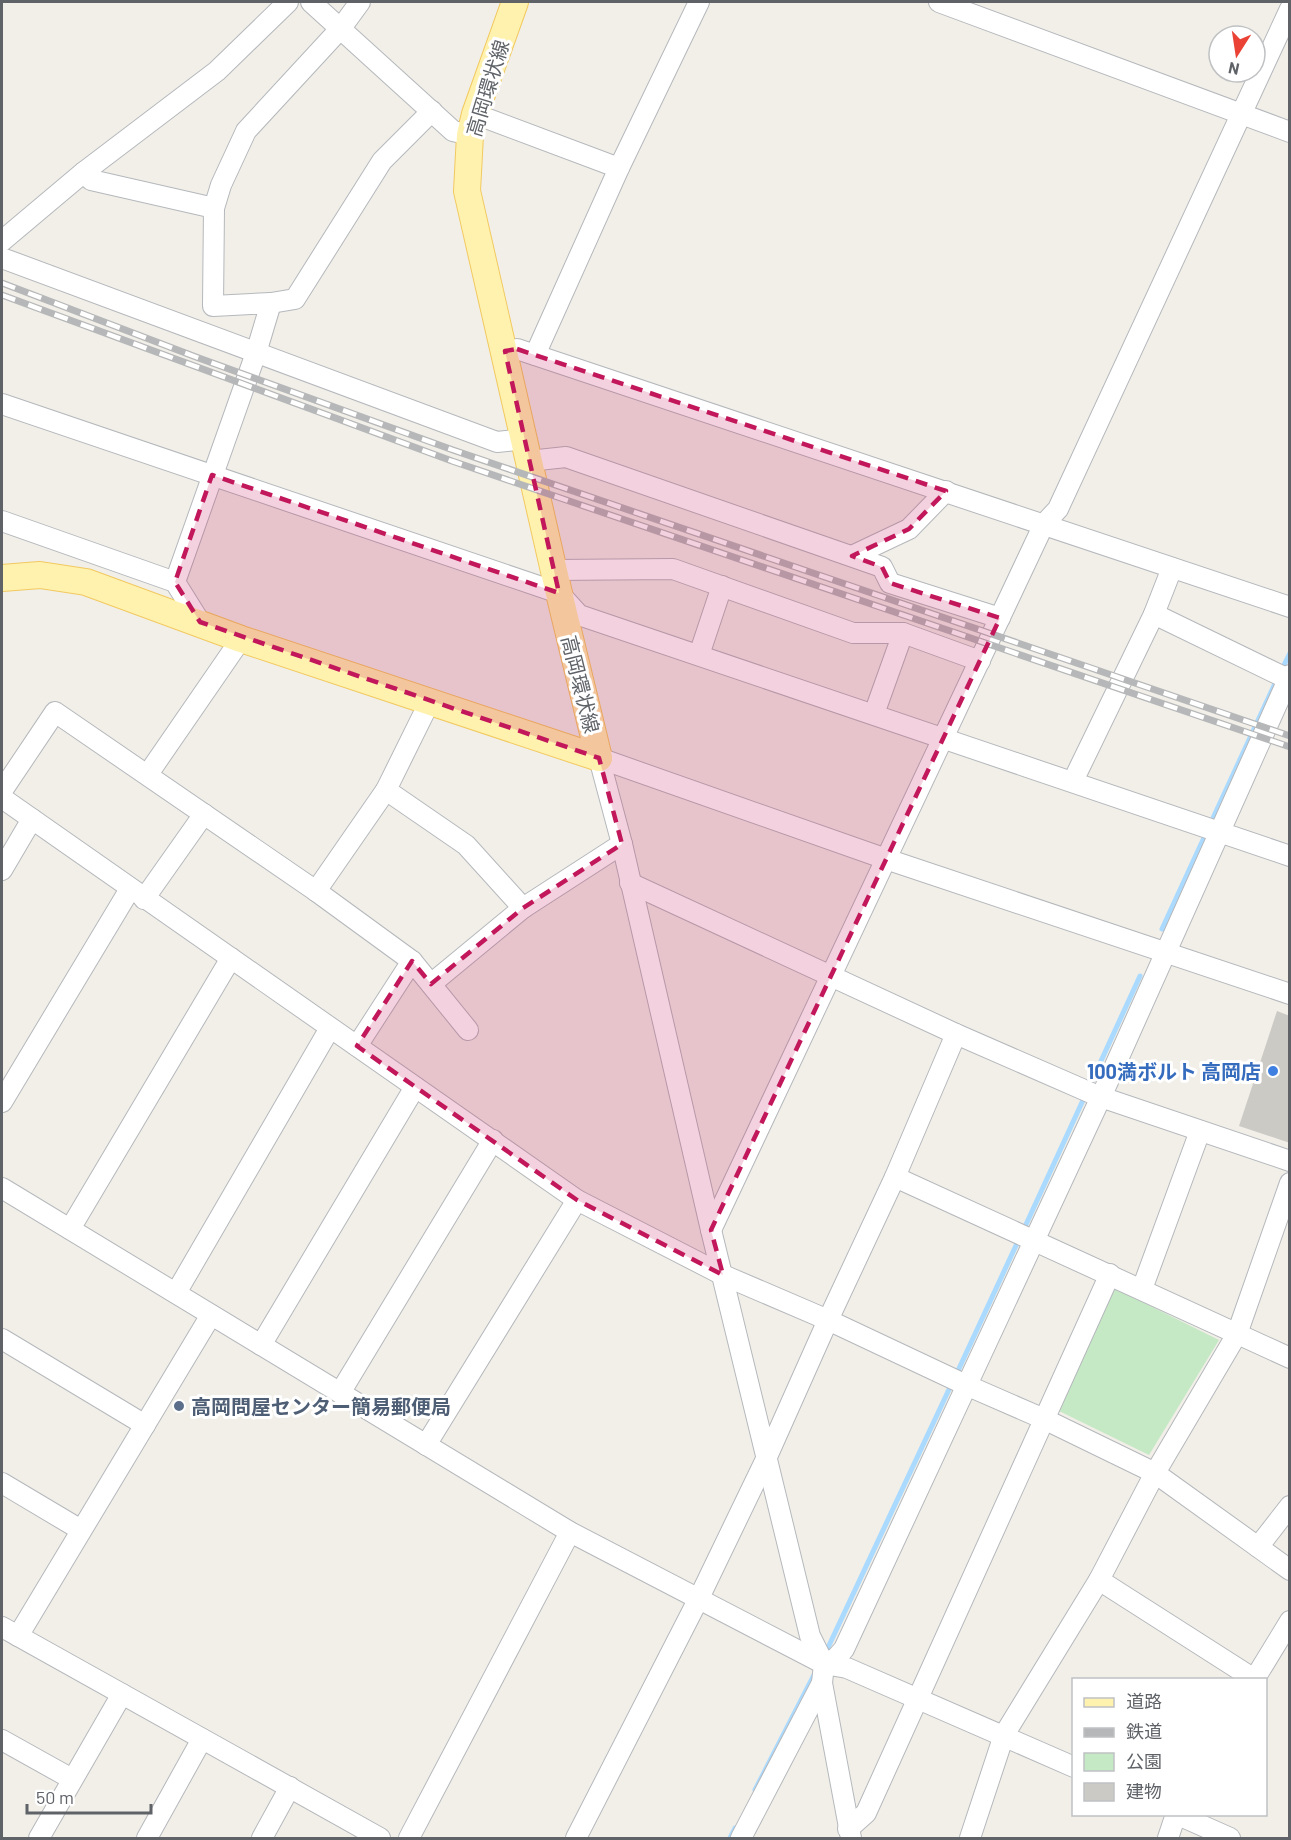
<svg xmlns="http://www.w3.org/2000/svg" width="1291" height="1840" viewBox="0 0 1291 1840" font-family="Barlow,'Noto Sans JP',sans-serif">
<rect width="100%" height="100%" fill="#f1efe8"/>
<path fill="#c5e8c5" d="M1114,1288L1219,1340L1149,1455L1057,1410Z"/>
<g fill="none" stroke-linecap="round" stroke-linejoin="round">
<g stroke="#aadaff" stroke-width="5">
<path d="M1281,671L1290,653"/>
<path d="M1162,929L1277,679"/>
<path d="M1023,1231L1140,976"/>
<path d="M956,1375L1019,1239"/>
<path d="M825,1654L952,1383"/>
<path d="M755,1790L815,1673"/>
<path d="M730,1838L735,1828"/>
</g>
</g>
<path fill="#cccac5" d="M1277,1011L1290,1016V1143L1239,1126Z"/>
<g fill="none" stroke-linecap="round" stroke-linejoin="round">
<g stroke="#b5b8bc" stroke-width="22">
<g id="minor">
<path d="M311,2L453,131L470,135"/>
<path d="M939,2L1290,132"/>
<path d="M475,114L619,168"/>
<path d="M84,172L91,180L214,208L213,306L271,303L256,353L175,582"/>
<path d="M214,208L221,185L246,131L341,28L360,2"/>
<path d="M2,241L84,172L217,71L288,2"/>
<path d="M2,258L497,442L525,439"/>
<path d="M271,303L295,299L382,161L432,111"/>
<path d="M505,351L517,349L1290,607"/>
<path d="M535,355L619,168L699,2"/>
<path d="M2,404L559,593L579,615L1290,856"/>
<path d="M529,461L566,457L882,567L890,583L1000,618"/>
<path d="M2,521L175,582L200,622"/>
<path d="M852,556L909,529L946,491"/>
<path d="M554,570L673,569L853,633H903L980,661"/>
<path d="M1154,614L1290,680"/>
<path d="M699,655L722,586"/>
<path d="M874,714L903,633"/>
<path d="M599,758L622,844L711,1230L810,1636L824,1664L822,1683L851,1838"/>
<path d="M599,758L886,859L1290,994"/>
<path d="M148,774L241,639"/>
<path d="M1073,781L1154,614L1172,568"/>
<path d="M386,790L466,845L523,908"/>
<path d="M2,791L55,712L316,891L412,961L468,1030"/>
<path d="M2,798L577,1200L723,1275L828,1320L966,1385L1044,1419L1155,1473L1290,1570"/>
<path d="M2,870L32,819"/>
<path d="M630,883L956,1034L1098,1096L1290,1161"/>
<path d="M316,891L386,790L429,703"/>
<path d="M144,899L204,814"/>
<path d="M431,984L523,908L622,844"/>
<path d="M357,1046L412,961"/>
<path d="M2,1102L130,889"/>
<path d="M895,1177L1290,1358"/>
<path d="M2,1188L570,1532L824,1664L847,1668L1074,1767"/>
<path d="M70,1229L231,958"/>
<path d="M711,1230L1044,524L1058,509L1290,9"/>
<path d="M1142,1289L1200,1131"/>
<path d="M176,1293L330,1028"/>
<path d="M2,1339L145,1425"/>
<path d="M261,1345L415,1087"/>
<path d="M340,1393L493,1140"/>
<path d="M426,1445L577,1200"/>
<path d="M2,1483L81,1530"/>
<path d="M1258,1547L1290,1506"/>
<path d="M1099,1580L1254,1679"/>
<path d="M2,1627L380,1838"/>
<path d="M18,1636L211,1315"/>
<path d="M824,1664L836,1658L844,1649L1101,1097L1290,675"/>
<path d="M1254,1680L1290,1621"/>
<path d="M2,1740L72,1779"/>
<path d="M1176,1814L1230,1838"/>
<path d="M848,1829L866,1813L1110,1274"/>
<path d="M39,1838L122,1694"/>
<path d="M147,1838L202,1739"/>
<path d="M262,1838L290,1787"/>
<path d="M409,1838L570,1532"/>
<path d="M576,1838L699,1598L766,1459L828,1320L895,1177L956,1034"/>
<path d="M741,1838L822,1683"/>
<path d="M970,1838L1004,1735L1099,1580L1155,1473L1237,1334L1290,1183"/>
<path d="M1168,1838L1176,1814"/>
</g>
</g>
<g stroke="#f2c960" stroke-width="28">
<g id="major">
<path d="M515,2L475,114L470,135L467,191L559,593L599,758"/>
<path d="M2,578L40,575L86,582L241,639L599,758"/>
</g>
</g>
<use href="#minor" stroke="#fff" stroke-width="20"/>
<use href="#major" stroke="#fff2af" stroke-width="26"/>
<g stroke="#b6b7b8" stroke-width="7">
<g id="rail">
<path d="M2,283L196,357L453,450L1290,736"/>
<path d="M2,295L452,461L1290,747"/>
</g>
</g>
<use href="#rail" stroke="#fff" stroke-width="4.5" stroke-dasharray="14" stroke-linecap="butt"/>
</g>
<path fill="#c2185b" fill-opacity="0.2" stroke="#c2185b" stroke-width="4.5" stroke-dasharray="12 8" stroke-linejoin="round" d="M517,349L946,491L909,529L852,556L882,567L890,583L1000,618L711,1230L723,1275L577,1200L357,1046L412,961L431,984L523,908L622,844L599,758L200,622L175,582L212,475L559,593L505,351Z"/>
<circle fill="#3f7fe0" stroke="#fff" stroke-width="2" cx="1273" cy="1071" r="6"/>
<circle fill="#5c6f8a" stroke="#fff" stroke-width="2" cx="179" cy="1406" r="6"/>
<g text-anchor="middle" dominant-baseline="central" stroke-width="6" stroke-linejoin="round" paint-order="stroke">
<g font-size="20" fill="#5f6368" stroke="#fff">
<text transform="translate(487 88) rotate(-73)">高岡環状線</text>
<text transform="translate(581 684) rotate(76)">高岡環状線</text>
</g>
<g font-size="20" font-weight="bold" fill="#366cbe" stroke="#fff" text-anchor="end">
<text x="1261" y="1071">100満ボルト 高岡店</text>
</g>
<g font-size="20" font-weight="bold" fill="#4e5e75" stroke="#fff" text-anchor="start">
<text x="191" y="1406">高岡問屋センター簡易郵便局</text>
</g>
</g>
<rect width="1291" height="1840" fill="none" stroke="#5f6368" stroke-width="6"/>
<rect x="1072" y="1678" width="195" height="138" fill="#ffffff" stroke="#bfc1c3" stroke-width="1.5"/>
<rect x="1084" y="1698" width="30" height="9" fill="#fff2af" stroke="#bfc1c3" stroke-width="1.5"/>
<text x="1126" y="1708" font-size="18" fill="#5f6368">道路</text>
<rect x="1084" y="1728" width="30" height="9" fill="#b6b7b8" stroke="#bfc1c3" stroke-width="1.5"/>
<text x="1126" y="1738" font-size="18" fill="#5f6368">鉄道</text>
<rect x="1084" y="1753" width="30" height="18" fill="#c5e8c5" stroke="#bfc1c3" stroke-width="1.5"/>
<text x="1126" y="1768" font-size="18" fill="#5f6368">公園</text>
<rect x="1084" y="1783" width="30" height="18" fill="#cccac5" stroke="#bfc1c3" stroke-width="1.5"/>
<text x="1126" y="1798" font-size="18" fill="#5f6368">建物</text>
<g transform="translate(1237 54) rotate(192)"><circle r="28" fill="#ffffff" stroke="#bfc1c3" stroke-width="1.5"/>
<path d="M0-4.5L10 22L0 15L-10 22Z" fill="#ea4335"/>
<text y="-9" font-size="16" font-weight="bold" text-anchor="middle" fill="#5f6368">N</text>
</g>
<path d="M27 1804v9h124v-9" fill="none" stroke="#5f6368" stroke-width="3"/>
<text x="36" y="1804" font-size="18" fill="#5f6368" stroke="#ffffff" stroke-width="4.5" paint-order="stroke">50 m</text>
</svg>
